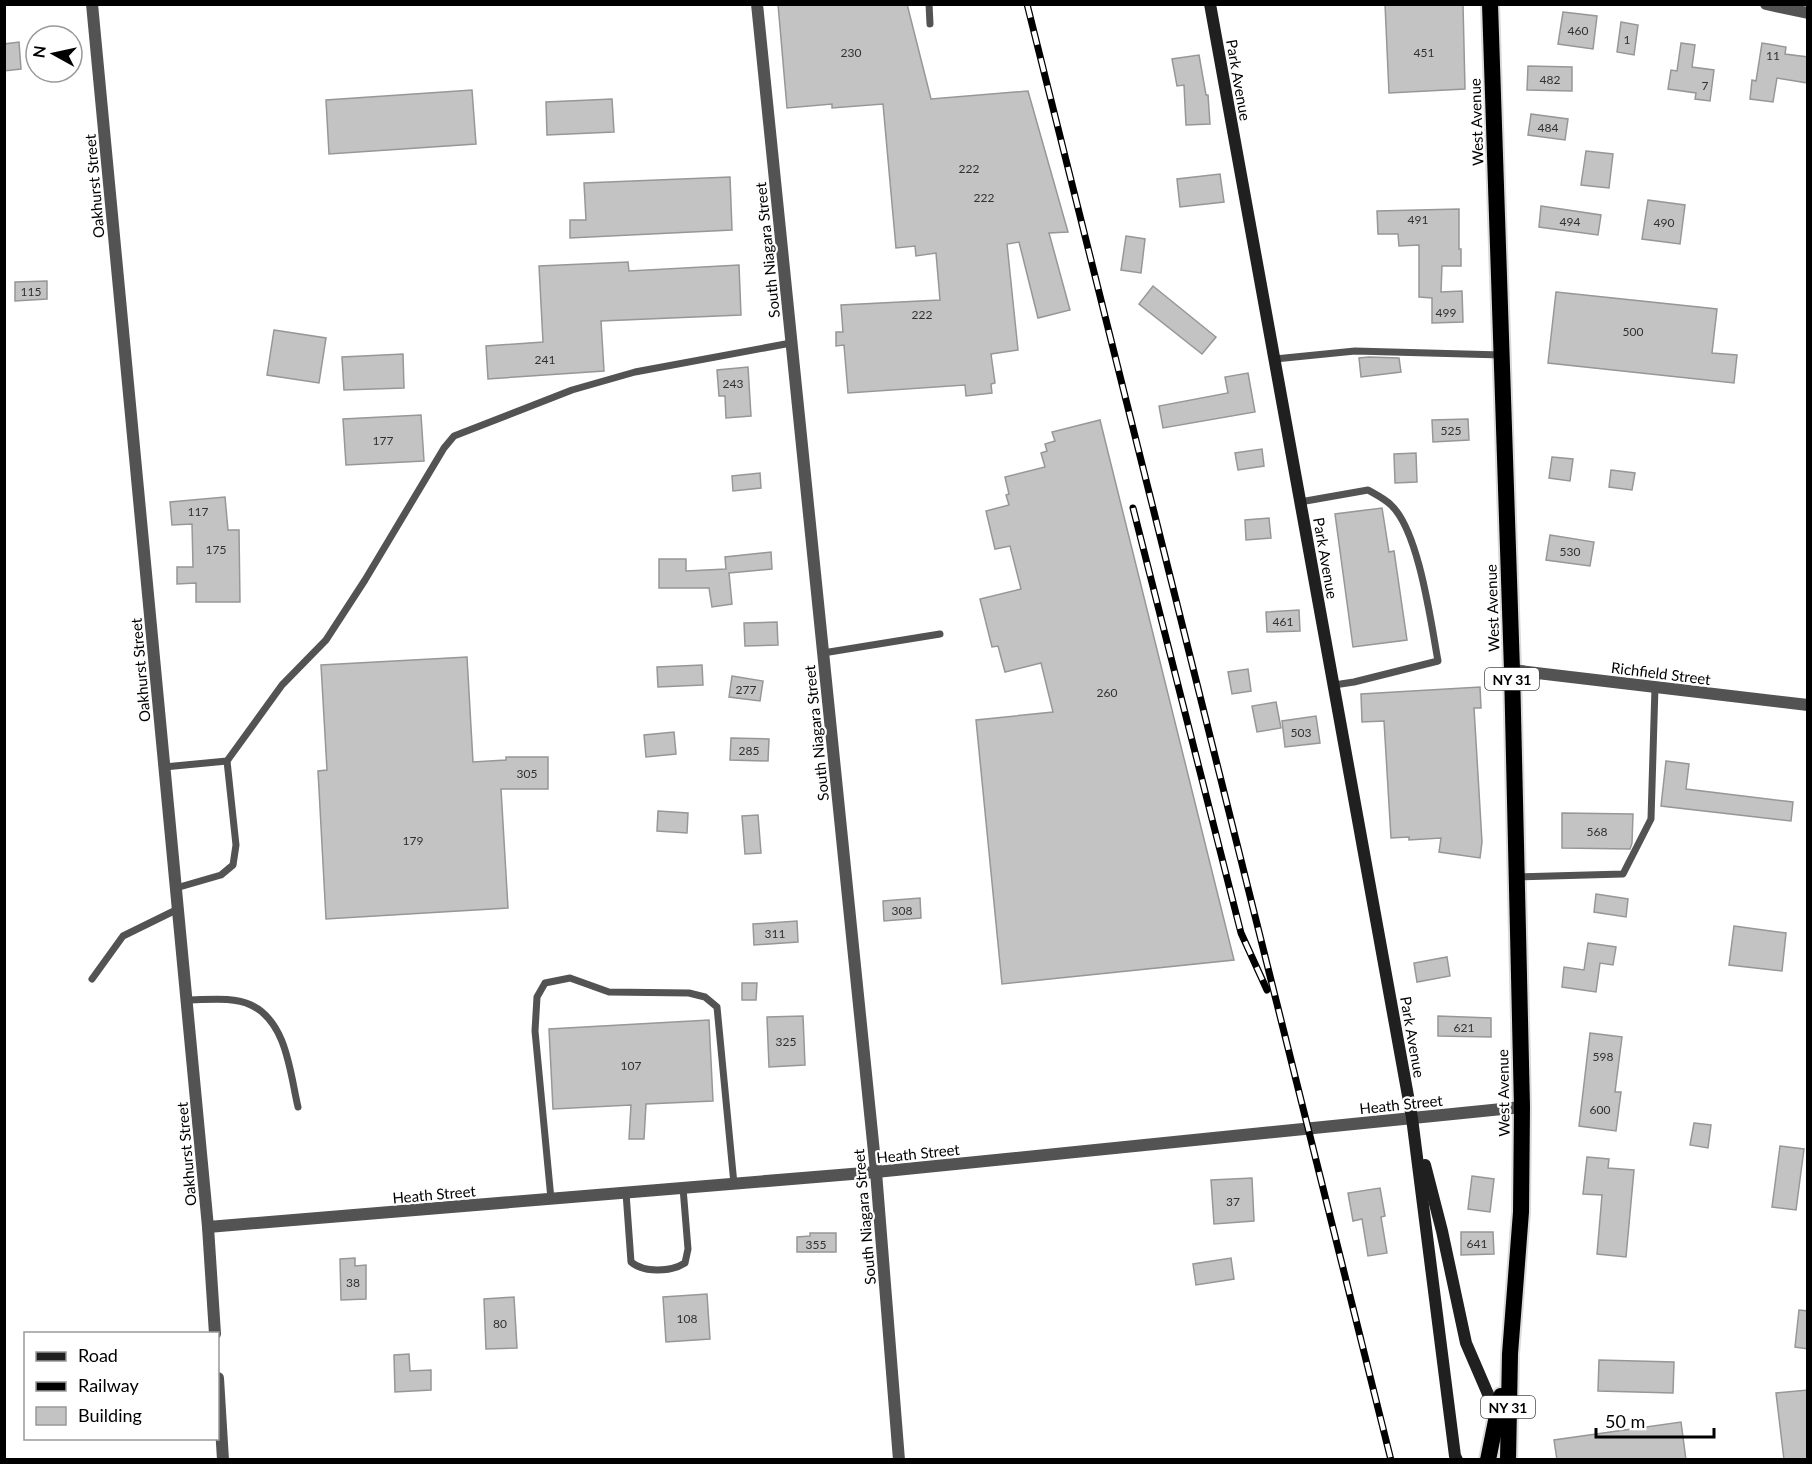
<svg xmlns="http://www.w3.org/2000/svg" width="1812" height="1464" viewBox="0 0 1812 1464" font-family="Lato,sans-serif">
<rect width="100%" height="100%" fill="#fff"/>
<g fill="#c3c3c3" stroke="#979797" stroke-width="1.5">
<path d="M778,4H907L931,99L1028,91L1068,232L1049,233L1070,310L1038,318L1019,242L1007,244L1018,350L991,354L995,383L991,384L992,393L966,396L965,385L848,393L844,345L836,346V332H843L841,305L940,300L936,253L916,256L915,246L896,248L883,104L832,108V104L787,108Z"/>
<path d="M1385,4H1463L1465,89L1389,93Z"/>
<path d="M1563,12L1597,16L1593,49L1558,44Z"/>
<path d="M1621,22L1638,25L1634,55L1617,52Z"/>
<path d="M19,42L21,69L4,71V44Z"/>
<path d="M1681,43L1695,45L1692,67L1714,70L1710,101L1695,99L1696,93L1668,89L1671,70L1677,71Z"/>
<path d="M1762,43L1786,47L1785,54L1808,57V83L1777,78L1773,102L1750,99L1752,80L1756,81Z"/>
<path d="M1199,55L1206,95H1208L1210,124L1186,125L1184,85L1177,86L1172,59Z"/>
<path d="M1528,66L1572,67V91L1527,90Z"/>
<path d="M472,90L476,144L329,154L326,100Z"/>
<path d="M612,99L614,132L547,135L546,102Z"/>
<path d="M1531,114L1568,119L1565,140L1528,135Z"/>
<path d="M1586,151L1613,154L1609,188L1581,185Z"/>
<path d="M1220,174L1224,202L1180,207L1177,179Z"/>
<path d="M730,177L732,230L570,238V220H586L584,183Z"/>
<path d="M1648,200L1685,205L1680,244L1642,239Z"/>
<path d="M1541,206L1601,215L1598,235L1539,227Z"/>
<path d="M1459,209V249H1461V266H1442L1441,292L1462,291L1463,322L1432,323V298L1419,297V245L1399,246L1398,234H1378L1377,211Z"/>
<path d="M1126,236L1145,239L1141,273L1121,270Z"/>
<path d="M628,262L629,271L739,265L741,315L601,321L604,371L488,379L486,346L543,342L539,266Z"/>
<path d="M47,281V299L15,301V282Z"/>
<path d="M1153,286L1216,337L1202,354L1139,304Z"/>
<path d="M1556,292L1717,309L1712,353L1737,355L1734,383L1548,363Z"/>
<path d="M274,330L326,338L319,383L267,375Z"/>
<path d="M403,354L404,388L344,390L342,357Z"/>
<path d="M1369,357L1399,358L1401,372L1361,377L1359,358Z"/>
<path d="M748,367L751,416L726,418L725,396H719L717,370Z"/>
<path d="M1248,373L1255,412L1163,428L1159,406L1228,393L1225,377Z"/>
<path d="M421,415L424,461L346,465L343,419Z"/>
<path d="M1468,419L1469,440L1433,442L1432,420Z"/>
<path d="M1100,420L1234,960L1002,984L976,720L1053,712L1041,663L1005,672L998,646L992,647L980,599L1021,589L1010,546L995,549L986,511L1009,505L1006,495L1009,494L1005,477L1045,467L1041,453L1047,451L1045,444L1055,441L1052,432Z"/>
<path d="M1262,449L1264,466L1238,470L1235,453Z"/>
<path d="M1416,453L1417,482L1395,483L1394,454Z"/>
<path d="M1552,457L1573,459L1570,481L1549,478Z"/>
<path d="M1611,470L1635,473L1632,490L1609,487Z"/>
<path d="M760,473L761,488L733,491L732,476Z"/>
<path d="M225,497L228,530H239L240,602H196V583L177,584V567H193L192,524L172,525L170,502Z"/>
<path d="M1382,508L1389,552L1394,551L1407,640L1353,647L1335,514Z"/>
<path d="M1269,518L1271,538L1246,540L1245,520Z"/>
<path d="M1550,535L1594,542L1590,566L1546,560Z"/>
<path d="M771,552L772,569L729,573L732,604L712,607L709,588H659V559H686V571L726,569L725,557Z"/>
<path d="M1299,610L1300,631L1267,632L1266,612Z"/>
<path d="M777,622L778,645L745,646L744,623Z"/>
<path d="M467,657L473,762L506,760V757H548V789H501L508,908L326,919L318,771L327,770L321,665Z"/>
<path d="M702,665L703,685L658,687L657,667Z"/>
<path d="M1248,669L1251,691L1232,694L1228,672Z"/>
<path d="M732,676L763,681L760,701L729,697Z"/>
<path d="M1480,687L1481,708H1474L1482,842L1480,858L1439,852L1441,838L1409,840V837L1391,838L1384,721L1362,722L1361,694Z"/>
<path d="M1276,702L1281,728L1257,732L1252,706Z"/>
<path d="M1316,716L1320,743L1285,747L1282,721Z"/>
<path d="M674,732L676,754L646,757L644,735Z"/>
<path d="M731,738L769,739L768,761L730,760Z"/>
<path d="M1666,761L1689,764L1686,789L1793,802L1791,821L1661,806Z"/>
<path d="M658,811L688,813L687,833L657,831Z"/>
<path d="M1562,813L1633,814L1632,843L1630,849L1562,848Z"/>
<path d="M758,815L761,853L745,854L742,816Z"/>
<path d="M1596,894L1628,899L1626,917L1594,912Z"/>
<path d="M920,898L921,918L884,921L883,901Z"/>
<path d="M797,921L798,942L754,945L753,924Z"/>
<path d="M1734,926L1786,933L1782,971L1729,965Z"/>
<path d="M1588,943L1616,947L1613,965L1600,963L1596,992L1562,987L1564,967L1584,970Z"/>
<path d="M1447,957L1450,976L1417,982L1414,963Z"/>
<path d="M742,983H757L756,1000H742Z"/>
<path d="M803,1016L805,1065L769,1067L767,1017Z"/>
<path d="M1438,1016L1491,1018V1037L1438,1036Z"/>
<path d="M709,1020L713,1101L646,1104L644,1139H629L631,1105L553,1109L549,1029Z"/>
<path d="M1590,1033L1622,1037L1615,1092H1621L1616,1131L1579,1126Z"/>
<path d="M1694,1123L1711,1125L1708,1148L1690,1145Z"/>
<path d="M1780,1146L1804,1149L1796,1210L1772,1207Z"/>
<path d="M1587,1157L1609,1159L1608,1168L1634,1170L1626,1257L1597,1254L1602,1195L1583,1194Z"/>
<path d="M1472,1176L1494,1179L1490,1212L1468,1209Z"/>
<path d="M1252,1178L1254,1221L1214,1224L1211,1180Z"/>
<path d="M1380,1188L1385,1216L1381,1217L1387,1253L1368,1256L1362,1219L1353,1221L1348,1193Z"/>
<path d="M1461,1232H1493L1494,1254L1461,1255Z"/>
<path d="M810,1233H836V1252H797V1237L810,1236Z"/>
<path d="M355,1258V1266L366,1265V1299L341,1300L340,1259Z"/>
<path d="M1231,1258L1234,1279L1196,1285L1193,1264Z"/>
<path d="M707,1294L710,1339L666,1342L663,1297Z"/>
<path d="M514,1297L517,1348L486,1349L484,1299Z"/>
<path d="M1799,1310L1808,1311V1349L1795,1347Z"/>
<path d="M409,1354L410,1371L431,1370V1390L395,1392L394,1355Z"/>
<path d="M1599,1360L1674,1362L1673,1393L1598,1391Z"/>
<path d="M1808,1390V1460H1784L1776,1393Z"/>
<path d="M1681,1422L1686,1460H1557L1554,1440Z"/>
</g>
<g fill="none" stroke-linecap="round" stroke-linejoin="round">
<g stroke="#dbdbdb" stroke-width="20">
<g id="trunk">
<path d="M1490,4L1512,670L1522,1107L1521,1212L1510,1354L1508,1460"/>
<path d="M1488,1460L1501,1396"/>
</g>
</g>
<g stroke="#535353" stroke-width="7">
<path d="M929,4L930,24"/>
<path d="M1275,359L1355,351L1502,355"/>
<path d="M1300,502L1368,490C1375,494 1385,499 1391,505C1419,531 1431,623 1438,661L1354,682L1334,685"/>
<path d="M823,653L940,634"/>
<path d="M164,767L227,761L282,685L326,640L365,580L444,448L454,436L572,390L635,372L791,343"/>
<path d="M1517,877L1623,874L1651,819L1655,687"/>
<path d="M176,888L221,875L233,865L236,845L227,761"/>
<path d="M92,979L123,936L178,909"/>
<path d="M186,1000C206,1000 233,996 251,1005C287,1022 290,1073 298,1107"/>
<path d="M626,1193L631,1262C644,1273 671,1272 685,1263L688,1249L683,1188"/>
<path d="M551,1199L535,1031L537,997L545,983L570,978L609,992L689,993L705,997L717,1007L734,1184"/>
</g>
<g stroke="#535353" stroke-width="12">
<path d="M92,4L208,1227L215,1334"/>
<path d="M757,4L876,1172L899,1460"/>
<path d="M1766,4L1808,13"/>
<path d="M1512,670L1808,705"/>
<path d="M208,1227L876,1172L1522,1107"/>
<path d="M218,1378L223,1460"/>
</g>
<g stroke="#202020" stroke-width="12">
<path d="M1210,4L1412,1118L1455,1456L1457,1460"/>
<path d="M1425,1165L1442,1231L1466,1343L1497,1415"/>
</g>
<use href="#trunk" stroke="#000" stroke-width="16"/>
<g stroke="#000" stroke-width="7">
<g id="rail">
<path d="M1027,4L1391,1460"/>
<path d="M1133,508L1241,933L1267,990"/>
</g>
</g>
<use href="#rail" stroke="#fff" stroke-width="4.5" stroke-dasharray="14" stroke-linecap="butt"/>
</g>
<g text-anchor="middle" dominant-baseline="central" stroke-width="4.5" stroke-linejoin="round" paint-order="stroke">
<g font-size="12" fill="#313131">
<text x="1578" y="30">460</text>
<text x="1627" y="39">1</text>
<text x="851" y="52">230</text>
<text x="1424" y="52">451</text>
<text x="1773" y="55">11</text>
<text x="1550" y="79">482</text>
<text x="1705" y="85">7</text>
<text x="1548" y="127">484</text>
<text x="969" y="168">222</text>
<text x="984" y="197">222</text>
<text x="1418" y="219">491</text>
<text x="1570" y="221">494</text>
<text x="1664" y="222">490</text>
<text x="31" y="291">115</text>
<text x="1446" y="312">499</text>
<text x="922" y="314">222</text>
<text x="1633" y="331">500</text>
<text x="545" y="359">241</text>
<text x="733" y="383">243</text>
<text x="1451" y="430">525</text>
<text x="383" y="440">177</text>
<text x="198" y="511">117</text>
<text x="216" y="549">175</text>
<text x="1570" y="551">530</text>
<text x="1283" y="621">461</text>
<text x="746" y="689">277</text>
<text x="1107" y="692">260</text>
<text x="1301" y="732">503</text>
<text x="749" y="750">285</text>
<text x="527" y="773">305</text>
<text x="1597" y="831">568</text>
<text x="413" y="840">179</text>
<text x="902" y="910">308</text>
<text x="775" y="933">311</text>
<text x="1464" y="1027">621</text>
<text x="786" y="1041">325</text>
<text x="1603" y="1056">598</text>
<text x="631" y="1065">107</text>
<text x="1600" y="1109">600</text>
<text x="1233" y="1201">37</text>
<text x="1477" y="1243">641</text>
<text x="816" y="1244">355</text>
<text x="353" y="1282">38</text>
<text x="687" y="1318">108</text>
<text x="500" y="1323">80</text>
</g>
<g fill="#fff" stroke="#4c4c4c" stroke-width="1.5">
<rect x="1485" y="668" width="54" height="22" rx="4.5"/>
<rect x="1481" y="1396" width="54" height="22" rx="4.5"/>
</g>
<g font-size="14" font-weight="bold" fill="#000">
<text x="1512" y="679">NY 31</text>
<text x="1508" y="1407">NY 31</text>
</g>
<g font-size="15" fill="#000" stroke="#fff">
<text transform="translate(1239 80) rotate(80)">Park Avenue</text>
<text transform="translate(1476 122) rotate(-92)">West Avenue</text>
<text transform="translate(94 186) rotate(-95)">Oakhurst Street</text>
<text transform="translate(767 250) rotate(-96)">South Niagara Street</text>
<text transform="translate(1326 558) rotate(80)">Park Avenue</text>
<text transform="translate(1492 608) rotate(-92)">West Avenue</text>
<text transform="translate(140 670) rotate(-95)">Oakhurst Street</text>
<text transform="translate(1661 673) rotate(7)">Richfield Street</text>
<text transform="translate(816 733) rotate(-96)">South Niagara Street</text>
<text transform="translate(1413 1037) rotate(80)">Park Avenue</text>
<text transform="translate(1503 1093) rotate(-91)">West Avenue</text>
<text transform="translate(1401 1104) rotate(-6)">Heath Street</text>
<text transform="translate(918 1153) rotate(-6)">Heath Street</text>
<text transform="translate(186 1154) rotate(-95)">Oakhurst Street</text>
<text transform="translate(434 1194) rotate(-5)">Heath Street</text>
<text transform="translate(864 1217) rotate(-95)">South Niagara Street</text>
</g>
</g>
<rect width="1812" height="1464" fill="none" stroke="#000000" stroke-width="12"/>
<rect x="24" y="1332" width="195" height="108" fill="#ffffff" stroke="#999999" stroke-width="1.5"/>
<rect x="36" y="1352" width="30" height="9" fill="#202020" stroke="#999999" stroke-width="1.5"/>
<text x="78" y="1362" font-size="18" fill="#000000">Road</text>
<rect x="36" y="1382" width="30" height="9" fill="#000000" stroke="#999999" stroke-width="1.5"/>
<text x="78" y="1392" font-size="18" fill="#000000">Railway</text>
<rect x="36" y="1407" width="30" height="18" fill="#c3c3c3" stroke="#999999" stroke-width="1.5"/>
<text x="78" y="1422" font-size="18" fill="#000000">Building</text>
<g transform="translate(54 54) rotate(278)"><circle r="28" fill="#ffffff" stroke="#999999" stroke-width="1.5"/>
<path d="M0-4.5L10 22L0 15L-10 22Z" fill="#000000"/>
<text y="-9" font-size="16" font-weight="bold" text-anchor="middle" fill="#000000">N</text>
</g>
<path d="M1596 1428v9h118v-9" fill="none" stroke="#000000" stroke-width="3"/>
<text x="1605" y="1428" font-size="18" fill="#000000" stroke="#ffffff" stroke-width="4.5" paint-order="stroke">50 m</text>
</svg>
